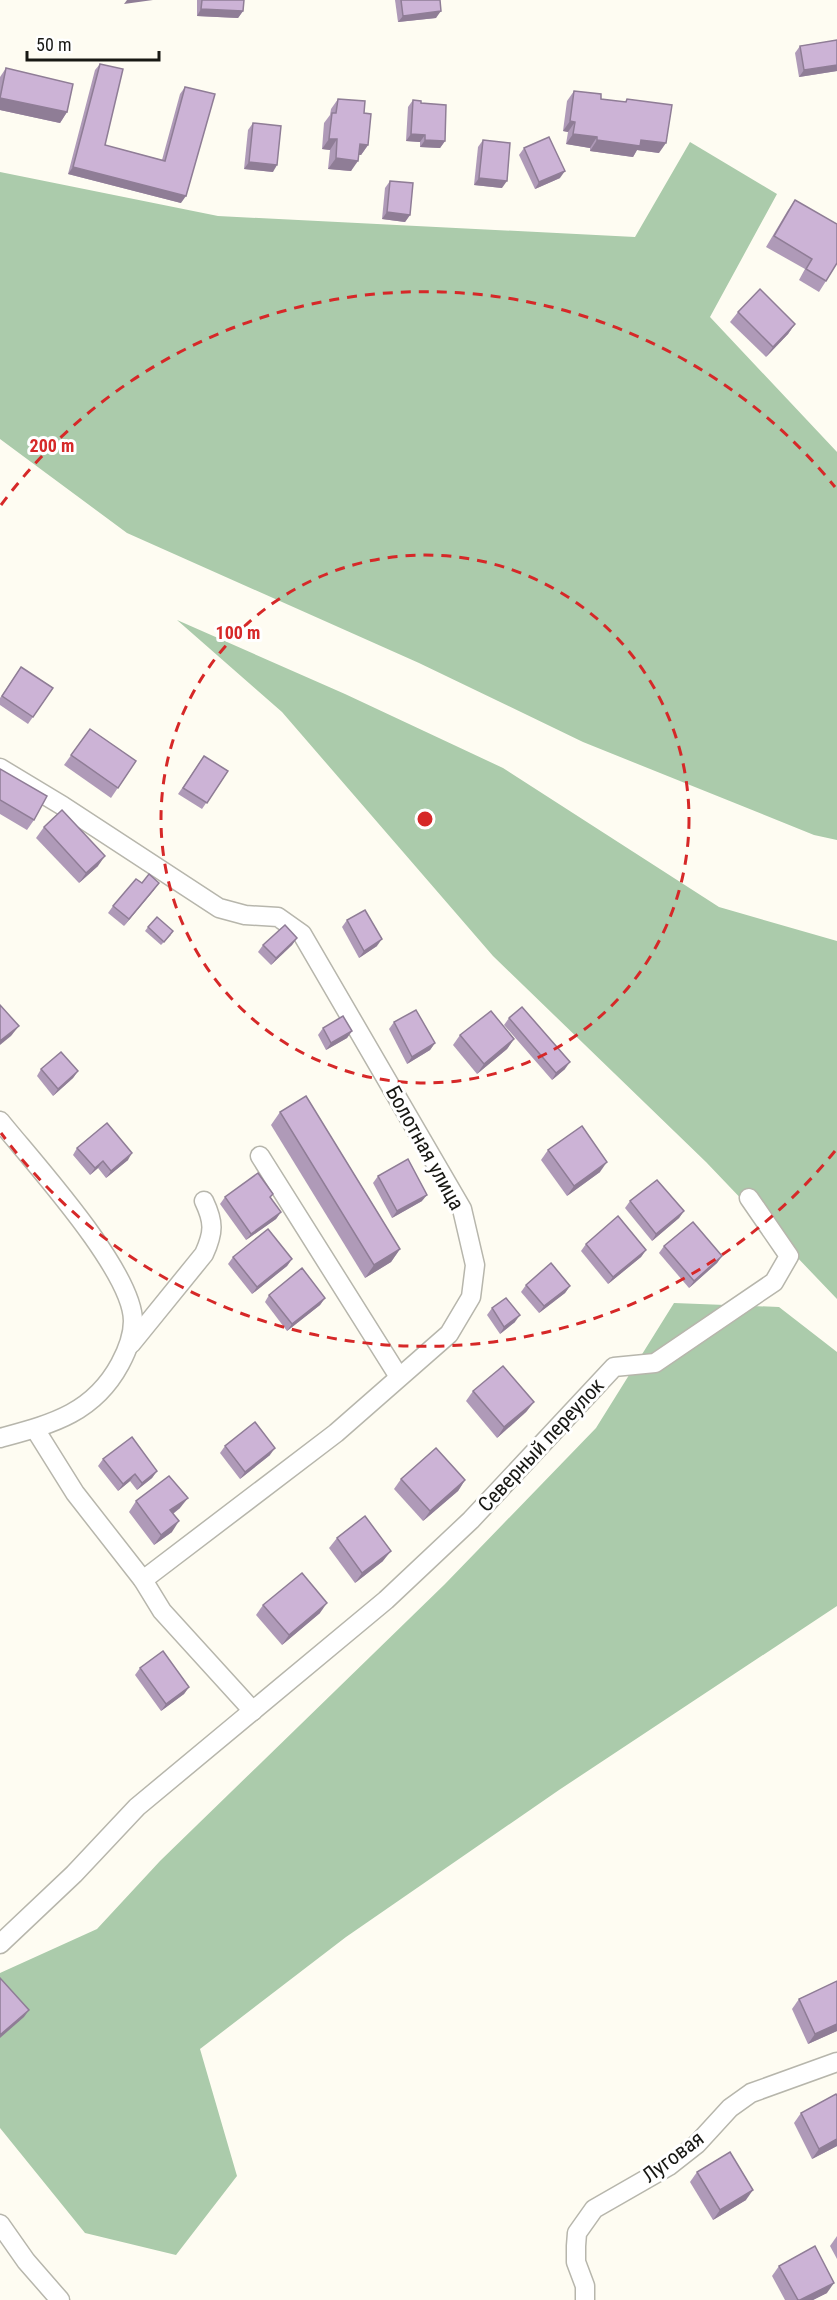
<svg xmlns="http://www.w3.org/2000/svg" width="837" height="2300" viewBox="0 0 837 2300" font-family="'Roboto Condensed',sans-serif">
<rect width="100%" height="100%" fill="#fefcf2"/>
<g fill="#abcbab">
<path d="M690,142L777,194L710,317L837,452V840L814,835L583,742L419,663L127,533L0,439V172L218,216L635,237Z"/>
<path d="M177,620L345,694L503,768L719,907L837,941V1299L706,1162L493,956L282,712Z"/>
<path d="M674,1303L779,1307L837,1352V1606L559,1790L346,1937L200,2049L237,2176L176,2255L85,2233L0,2128V1973L97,1929L160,1861L445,1584L596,1428Z"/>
</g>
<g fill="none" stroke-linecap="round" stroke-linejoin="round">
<g stroke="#b7b6ac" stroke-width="21">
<g id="minor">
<path d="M0,768L63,806L219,908L245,915L278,917L302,934L462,1209L475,1265L471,1297L449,1334L336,1433L143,1580"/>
<path d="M0,1121C33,1162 133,1271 133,1321C133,1336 127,1351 120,1364C93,1414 51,1424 0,1438"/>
<path d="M260,1156L399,1377"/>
<path d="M131,1344L204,1254C214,1232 214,1222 204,1201"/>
<path d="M35,1429L75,1493L143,1580L162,1611L253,1711"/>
<path d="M0,1944L74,1874L137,1807L386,1600L471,1520L614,1367L655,1363L774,1282L789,1256L749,1198"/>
<path d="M0,2224L26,2261L60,2300"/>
<path d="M585,2300V2286L576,2262V2246L577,2233L594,2209L669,2166L697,2144L730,2108L751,2093L837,2062"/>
</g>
</g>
<use href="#minor" stroke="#fff" stroke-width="18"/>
</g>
<g fill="#af9ab8">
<path d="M197,0H244L243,11L238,18L197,16Z"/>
<path d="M395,0H440L436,18L398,22Z"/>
<path d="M837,40V71L799,77L795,53L800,46Z"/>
<path d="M100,64L105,145L162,160L180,94L185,87L181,203L68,174L95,70Z"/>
<path d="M6,68L67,112L60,123L0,110V77Z"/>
<path d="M574,91L601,99L625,102L627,99L659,153L637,150L633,157L590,151V148L566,144L568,132L563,131L567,101Z"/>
<path d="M338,99L364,113L368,145L361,155H359L351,171L328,169L330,150L322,149L324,123L330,115L331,109Z"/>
<path d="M413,100L421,103L445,141L440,148L420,147V142L406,141L408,107Z"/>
<path d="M253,123L273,172L244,169L248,130Z"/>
<path d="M483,140L502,188L474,185L478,147Z"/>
<path d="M524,148L560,178L535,189L519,155Z"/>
<path d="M390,181L410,215L405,222L382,219L385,188Z"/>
<path d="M795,200L826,281L819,292L799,280L805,269L766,247L788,210Z"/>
<path d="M738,312L795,324L788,334L766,357L730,322Z"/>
<path d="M21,667L53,688L28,724L0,705V698Z"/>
<path d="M90,729L136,761L111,798L64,765Z"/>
<path d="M204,756L228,771L202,809L178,794Z"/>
<path d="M0,769L34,820L27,830L0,814Z"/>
<path d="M44,827L98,866L79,883L36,838Z"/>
<path d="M142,883L154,890L124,926L108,913L113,906Z"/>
<path d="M347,920L377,946L359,958L342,927Z"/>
<path d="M148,927L171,935L161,945L145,931Z"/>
<path d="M297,938L292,945L271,965L258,952L263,945Z"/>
<path d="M509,1018L565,1069L552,1080L504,1025Z"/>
<path d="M394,1022L435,1043L430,1050L407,1064L389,1029Z"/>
<path d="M323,1028L352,1031L347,1038L326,1050L318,1035Z"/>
<path d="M460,1035L514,1039L507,1049L477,1074L453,1045Z"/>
<path d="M41,1069L78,1071L73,1078L53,1096L37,1076Z"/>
<path d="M280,1112L400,1249L391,1262L365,1278L271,1125Z"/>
<path d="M77,1148L128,1160L106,1178L98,1168L90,1175L73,1155Z"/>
<path d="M548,1150L600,1172L567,1196L541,1160Z"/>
<path d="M378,1176L422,1201L392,1218L373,1183Z"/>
<path d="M225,1197L271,1198L281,1212L276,1219L246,1240L220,1204Z"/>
<path d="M630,1201L684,1211L679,1218L652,1241L625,1208Z"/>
<path d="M586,1244L646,1250L641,1257L608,1284L581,1251Z"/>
<path d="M664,1246L722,1256L717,1263L689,1288L659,1253Z"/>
<path d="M233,1257L292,1259L287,1266L252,1294L228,1264Z"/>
<path d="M526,1285L570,1286L565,1293L539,1313L521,1292Z"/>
<path d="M269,1295L325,1298L320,1305L287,1331L265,1302Z"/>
<path d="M492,1308L515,1322L500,1334L487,1315Z"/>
<path d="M473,1391L534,1402L526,1412L497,1438L466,1401Z"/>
<path d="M225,1446L270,1455L240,1479L220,1453Z"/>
<path d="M103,1459L157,1471L152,1478L137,1490L130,1481L118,1491L98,1466Z"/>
<path d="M401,1479L465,1480L458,1491L423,1521L394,1489Z"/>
<path d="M136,1501L180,1508L173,1514L172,1532L154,1545L129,1512Z"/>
<path d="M337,1538L383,1561L355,1583L329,1548Z"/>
<path d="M263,1605L320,1613L282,1645L256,1615Z"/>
<path d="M140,1668L189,1687L184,1694L161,1711L135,1675Z"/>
<path d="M837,1981V2031L808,2044L792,2009L799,1999Z"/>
<path d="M837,2096V2146L812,2159L794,2123L801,2113Z"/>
<path d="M697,2172L746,2200L713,2220L690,2182Z"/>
<path d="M837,2236V2259L830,2246Z"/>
<path d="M779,2266L827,2293L813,2300H785L772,2276Z"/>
</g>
<g fill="#8f7d96">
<path d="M127,0H153L124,4Z"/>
<path d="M201,9L243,11L238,18L197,16Z"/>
<path d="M441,11L436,18L398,22L403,16Z"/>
<path d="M837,65V71L799,77L804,70Z"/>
<path d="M0,98L67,112L60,123L0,110Z"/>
<path d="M570,121L575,122L568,132L563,131Z"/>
<path d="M411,134L425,135L420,142L406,141Z"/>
<path d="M573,134L597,137L590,148L566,144Z"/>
<path d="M329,139H337L330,150L322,149Z"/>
<path d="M425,140L445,141L440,148L420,147Z"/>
<path d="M597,140H641L666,143L659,153L637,150L633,157L590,151Z"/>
<path d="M360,144L368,145L361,155L352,154Z"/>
<path d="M336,158L358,161L351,171L328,169Z"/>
<path d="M249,162L277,165L273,172L244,169Z"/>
<path d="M73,167L186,196L181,203L68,174Z"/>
<path d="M565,171L560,178L535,189L539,182Z"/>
<path d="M479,178L507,181L502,188L474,185Z"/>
<path d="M387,212L410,215L405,222L382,219Z"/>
<path d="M795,324L788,334L766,357L773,347Z"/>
<path d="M105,856L98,866L79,883L86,873Z"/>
<path d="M159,883L154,890L124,926L129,919Z"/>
<path d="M297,938L292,945L271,965L276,958Z"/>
<path d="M382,939L377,946L359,958L364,951Z"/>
<path d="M19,1026L11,1036L0,1045V1041Z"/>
<path d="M352,1031L347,1038L326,1050L331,1043Z"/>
<path d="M514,1039L507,1049L477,1074L484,1064Z"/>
<path d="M435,1043L430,1050L407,1064L412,1057Z"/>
<path d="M570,1062L565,1069L552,1080L556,1073Z"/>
<path d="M78,1071L73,1078L53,1096L58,1089Z"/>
<path d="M132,1153L128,1160L106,1178L111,1171Z"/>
<path d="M103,1161L98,1168L90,1175L95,1168Z"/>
<path d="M607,1162L600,1172L567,1196L574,1186Z"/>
<path d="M427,1195L422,1201L392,1218L397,1211Z"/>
<path d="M684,1211L679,1218L652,1241L656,1234Z"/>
<path d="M281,1212L276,1219L246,1240L251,1234Z"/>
<path d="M400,1249L391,1262L365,1278L374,1265Z"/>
<path d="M646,1250L641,1257L608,1284L613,1277Z"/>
<path d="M722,1256L717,1263L689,1288L694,1281Z"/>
<path d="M292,1259L287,1266L252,1294L257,1287Z"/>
<path d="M570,1286L565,1293L539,1313L544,1306Z"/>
<path d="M325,1298L320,1305L287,1331L292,1324Z"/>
<path d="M520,1315L515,1322L500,1334L504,1327Z"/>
<path d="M534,1402L526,1412L497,1438L504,1427Z"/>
<path d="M275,1448L270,1455L240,1479L245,1472Z"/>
<path d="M157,1471L152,1478L137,1490L142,1483Z"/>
<path d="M135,1474L130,1481L118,1491L123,1484Z"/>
<path d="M465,1480L458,1491L423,1521L430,1511Z"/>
<path d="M188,1498L180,1508L163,1521L170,1510Z"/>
<path d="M179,1521L172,1532L154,1545L161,1535Z"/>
<path d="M391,1551L383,1561L355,1583L362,1573Z"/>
<path d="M327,1603L320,1613L282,1645L289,1635Z"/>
<path d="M189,1687L184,1694L161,1711L166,1704Z"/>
<path d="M29,2010L24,2017L0,2038V2035Z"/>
<path d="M837,2024V2031L808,2044L815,2034Z"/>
<path d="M837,2139V2146L812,2159L819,2149Z"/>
<path d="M753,2190L746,2200L713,2220L720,2210Z"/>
<path d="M834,2283L827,2293L813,2300H800Z"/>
</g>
<g fill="#ccb3d6" stroke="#8f7d96" stroke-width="1.5">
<path d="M202,0H244L243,11L201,9Z"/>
<path d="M401,0H440L441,11L403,16Z"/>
<path d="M837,40V65L804,70L800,46Z"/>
<path d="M100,64L123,69L105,145L165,161L185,87L215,94L186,196L73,167Z"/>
<path d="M6,68L73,84L67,112L0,98Z"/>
<path d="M574,91L601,94V99L626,102L627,99L672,105L666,143L641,140L640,146L597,140V137L573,134L575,122L570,121Z"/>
<path d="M338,99L365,101L364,113L371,114L368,145L360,144L358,161L336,158L337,139H329L332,113H336Z"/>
<path d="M413,100L421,101V103L446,105L445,141L425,140V135L411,134Z"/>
<path d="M253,123L281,126L277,165L249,162Z"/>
<path d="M549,137L565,171L539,182L524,148Z"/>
<path d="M483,140L510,143L507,181L479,178Z"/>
<path d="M390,181L413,183L410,215L387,212Z"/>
<path d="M795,200L837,224V263L826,281L806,269L812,259L774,236Z"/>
<path d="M760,289L795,324L773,347L738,312Z"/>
<path d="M21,667L53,688L33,717L2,696Z"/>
<path d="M90,729L136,761L118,788L71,755Z"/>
<path d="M204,756L228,771L207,803L183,788Z"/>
<path d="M0,769L47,796L34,820L0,800Z"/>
<path d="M62,810L105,856L86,873L44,827Z"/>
<path d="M149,874L159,883L129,919L113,906L136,879L142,883Z"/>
<path d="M365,910L382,939L364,951L347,920Z"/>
<path d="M157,917L173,931L164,942L148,927Z"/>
<path d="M285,925L297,938L276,958L263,945Z"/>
<path d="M0,1005L19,1026L0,1041Z"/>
<path d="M522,1007L570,1062L556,1073L509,1018Z"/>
<path d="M416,1010L435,1043L412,1057L394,1022Z"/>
<path d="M491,1011L514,1039L484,1064L460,1035Z"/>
<path d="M343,1016L352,1031L331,1043L323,1028Z"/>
<path d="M61,1052L78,1071L58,1089L41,1069Z"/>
<path d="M306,1096L400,1249L374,1265L280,1112Z"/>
<path d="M107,1123L132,1153L111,1171L103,1161L95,1168L77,1148Z"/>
<path d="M582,1126L607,1162L574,1186L548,1150Z"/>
<path d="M408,1159L427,1195L397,1211L378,1176Z"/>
<path d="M258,1173L273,1194L270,1197L281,1212L251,1234L225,1197Z"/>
<path d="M657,1180L684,1211L656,1234L630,1201Z"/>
<path d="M618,1216L646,1250L613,1277L586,1244Z"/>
<path d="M693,1222L722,1256L694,1281L664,1246Z"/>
<path d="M268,1229L292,1259L257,1287L233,1257Z"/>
<path d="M551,1263L570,1286L544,1306L526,1285Z"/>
<path d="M302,1268L325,1298L292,1324L269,1295Z"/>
<path d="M506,1298L520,1315L504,1327L492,1308Z"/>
<path d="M503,1366L534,1402L504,1427L473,1391Z"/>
<path d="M255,1422L275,1448L245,1472L225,1446Z"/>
<path d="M132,1437L157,1471L142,1483L135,1474L123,1484L103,1459Z"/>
<path d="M436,1448L465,1480L430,1511L401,1479Z"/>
<path d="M169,1476L188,1498L170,1510L179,1521L161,1535L136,1501Z"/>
<path d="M365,1516L391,1551L362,1573L337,1538Z"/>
<path d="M302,1573L327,1603L289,1635L263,1605Z"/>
<path d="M163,1651L189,1687L166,1704L140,1668Z"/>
<path d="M0,1978L29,2010L0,2035Z"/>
<path d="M837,1981V2024L815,2034L799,1999Z"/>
<path d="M836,2094L837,2096V2139L819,2149L801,2113Z"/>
<path d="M730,2152L753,2190L720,2210L697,2172Z"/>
<path d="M815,2246L834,2283L800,2300H798L779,2266Z"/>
</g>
<g fill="none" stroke="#d62828" stroke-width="3" stroke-dasharray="10 8">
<circle cx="425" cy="819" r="264"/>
<path d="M835 1151A528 528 0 0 1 1 1133M1 505A528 528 0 0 1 835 487"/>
</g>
<g text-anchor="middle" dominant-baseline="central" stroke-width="6" stroke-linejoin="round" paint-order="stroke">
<g font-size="21" fill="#181814" stroke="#fff">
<text transform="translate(425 1148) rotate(61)">Болотная улица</text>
<text transform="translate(541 1445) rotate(-47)">Северный переулок</text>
<text transform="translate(673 2157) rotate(-37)">Луговая</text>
</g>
</g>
<circle cx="425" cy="819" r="9" fill="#d62828" stroke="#fff" stroke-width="3"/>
<g font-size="18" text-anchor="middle" font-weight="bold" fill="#d62828" stroke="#fff" stroke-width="6" stroke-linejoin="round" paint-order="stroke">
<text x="52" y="452">200 m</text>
<text x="238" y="639">100 m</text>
</g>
<path d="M27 51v9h132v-9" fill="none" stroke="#181814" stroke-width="3"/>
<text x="36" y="51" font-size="18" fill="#181814" stroke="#ffffff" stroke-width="4.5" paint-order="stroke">50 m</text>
</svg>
